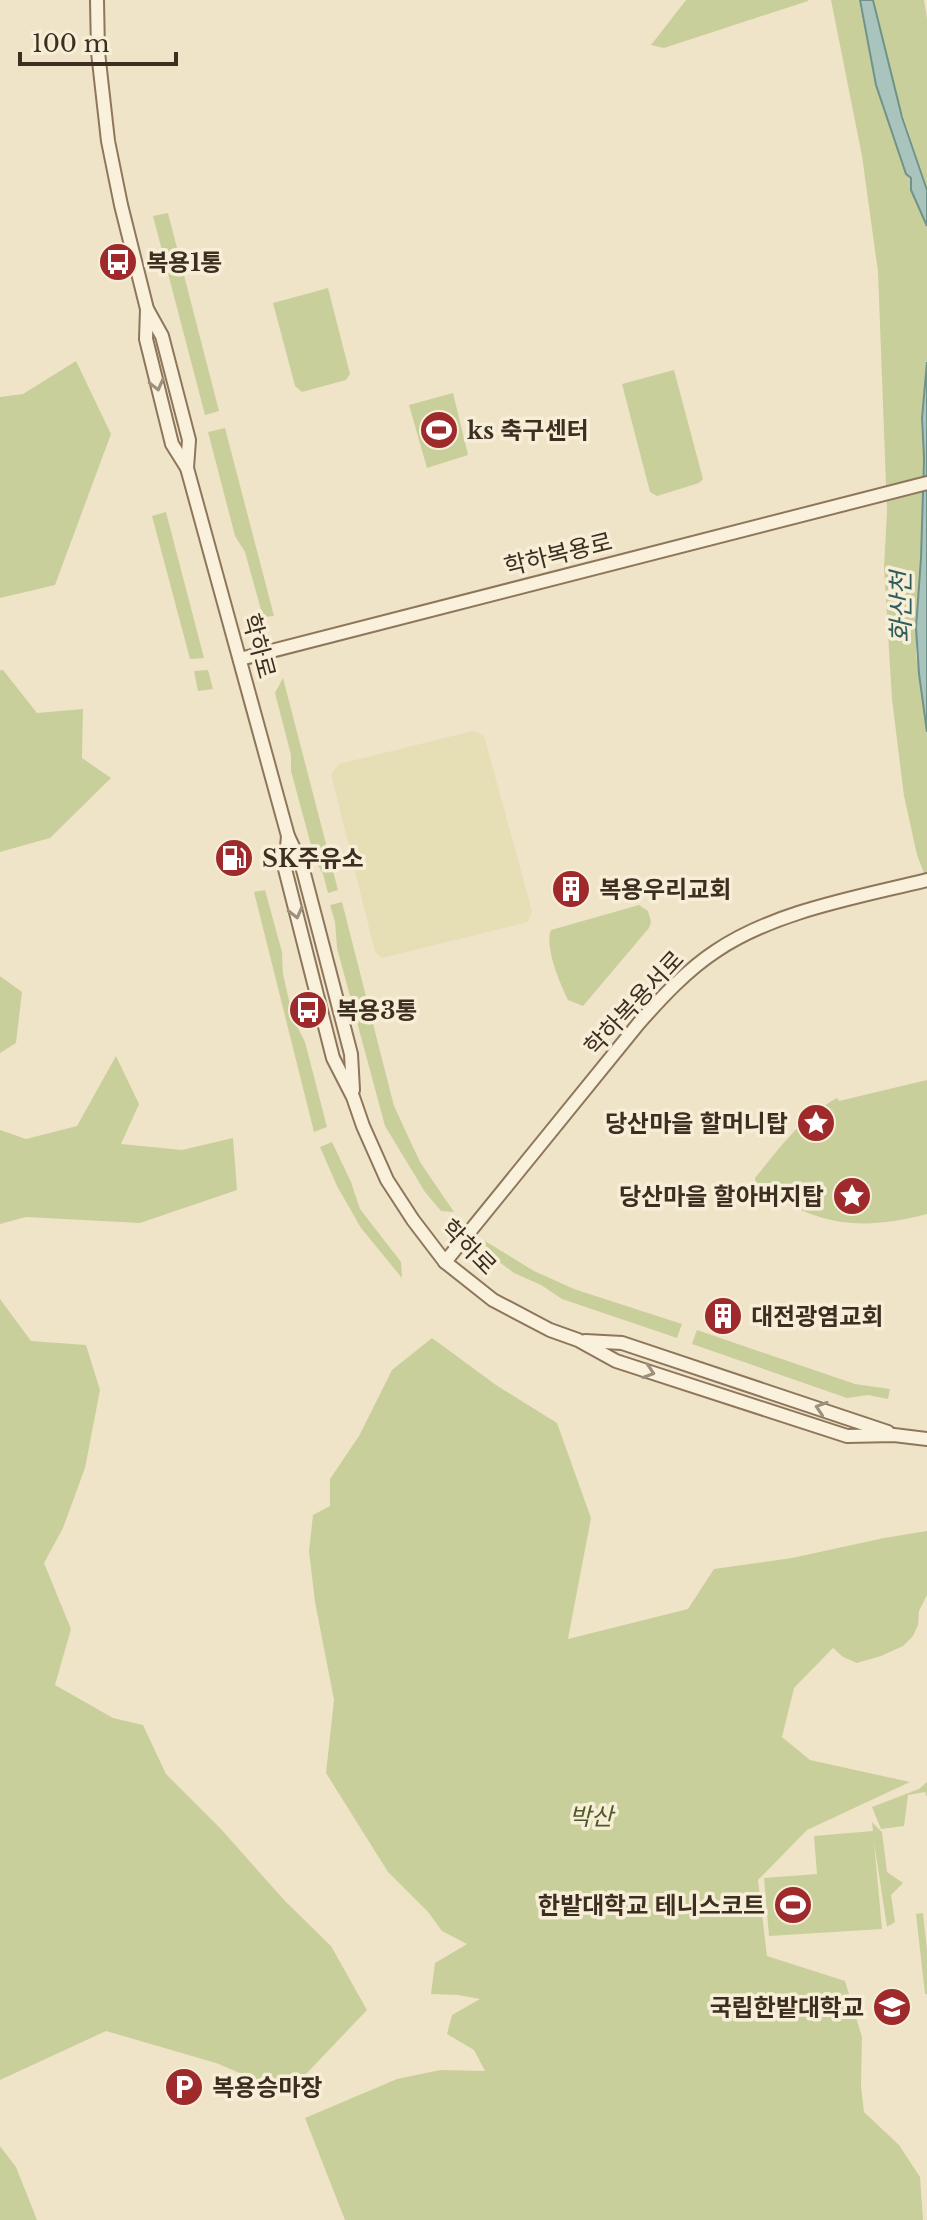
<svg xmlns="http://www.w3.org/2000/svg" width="927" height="2220" viewBox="0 0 927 2220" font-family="'Libre Baskerville','Noto Sans KR',serif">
<rect width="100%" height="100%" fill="#f0e4c8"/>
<path fill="#e6deb5" d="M473,731L484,736L532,911L528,922L382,958L375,952L331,774L339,764Z"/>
<g fill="#c9cf9b">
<path d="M686,0H808V1L664,48L651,45Z"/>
<path d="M831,0H859L876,86L906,174L910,179L911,190L927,228V360L921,420L923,455L921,560L916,622V655L927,735V881L917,855L904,796L892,699L884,567L887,511L878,272L862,156Z"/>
<path d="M874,0H924L927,18V187L897,98Z"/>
<path d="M168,213L219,411L205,415L153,216Z"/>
<path d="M328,288L350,374L346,380L302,392L295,386L273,303Z"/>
<path d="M76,361L111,434L55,585L0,598V397L23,394Z"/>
<path d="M674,370L703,479L699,483L657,496L650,492L622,384Z"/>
<path d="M453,393L468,455L427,468L409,405Z"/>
<path d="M225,428L274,616L263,617L245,552L235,536L208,432Z"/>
<path d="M166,512L204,658L190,659L152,516Z"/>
<path d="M0,670H3L37,713L83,709L82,758L111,778L50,838L0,852Z"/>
<path d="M208,670L213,689L198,691L194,671Z"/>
<path d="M283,678L338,890L328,893L323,874L315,860L291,771V755L275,693Z"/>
<path d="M265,890L282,952L283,974L293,1018L305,1042L327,1127L314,1132L254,892Z"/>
<path d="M342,902L394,1106L420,1162L454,1212L441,1211L425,1192L385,1126L337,948L335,922L330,905Z"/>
<path d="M639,905L648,911L651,922L649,928L583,1006L568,1000C560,984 544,946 551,930Z"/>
<path d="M0,976L22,992L16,1043L0,1053Z"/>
<path d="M116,1056L139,1104L121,1144L182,1150L233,1138L237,1190L140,1223L26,1217L0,1224V1130L26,1139L77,1126Z"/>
<path d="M927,1080V1214C858,1232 816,1225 756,1185L755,1178C780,1148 801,1117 837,1098L839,1101Z"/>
<path d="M332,1142L351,1182L360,1209L401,1262L402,1278L361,1228L337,1186L320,1147Z"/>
<path d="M485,1241L534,1271L574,1289L682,1324L677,1338L562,1299L541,1285L514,1273L487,1253Z"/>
<path d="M0,1299L31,1341L86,1345L100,1390L85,1468L63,1528L44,1563L71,1629L55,1685L113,1718L143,1725L166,1774L221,1829L285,1901L331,1946L367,2010L288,2093L216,2063L106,2031L0,2080Z"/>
<path d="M697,1330L855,1384L890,1389L888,1399L868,1395L847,1398L692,1344Z"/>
<path d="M432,1338L496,1385L557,1423L591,1518L568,1639L688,1609L714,1569L792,1558L884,1538L927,1531V1595L919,1611L918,1625L913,1636L903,1646L881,1656L857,1663L843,1657L833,1648L794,1688L782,1737L810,1760L910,1782L807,1830L758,1880L767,1956L845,1981L862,2037L861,2086L864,2112L899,2145L920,2177L923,2220H345L305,2118L397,2079L440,2070L485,2071L474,2050L447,2034L452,2015L480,1999L458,1995L431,1994L435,1963L467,1944L442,1931L428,1912L388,1872L326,1773L334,1700L315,1602L309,1551L313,1515L330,1506V1479L359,1436L392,1370Z"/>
<path d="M927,1782V1797L925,1792L908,1795L904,1826L881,1829L872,1807L919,1789Z"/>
<path d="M872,1822L882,1832L887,1872L903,1883L891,1895L895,1922L887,1927L874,1842L882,1929L769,1936L764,1878L817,1874L814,1836L873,1831Z"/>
<path d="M923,1913L927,1950V1994H925L916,1914Z"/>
<path d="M0,2146L16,2167L37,2220H0Z"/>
</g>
<g fill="#a9c4bc" stroke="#6f938a" stroke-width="2">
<path d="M860,0H873L902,117L927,190V226L911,190V178L906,174L876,85Z"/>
<path d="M927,362V732L919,674L916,628L921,558L924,459L922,418Z"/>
</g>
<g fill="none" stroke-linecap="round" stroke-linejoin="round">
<g stroke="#8d765c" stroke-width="16">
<g id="minor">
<path d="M97,0L98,52L108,141L121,205L147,309L162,336L189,440L187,468"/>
<path d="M147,309L146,339L172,444L187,468L288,836L302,866L351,1054L353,1090"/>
<path d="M240,659L927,483"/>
<path d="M288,836L285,869L333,1058L353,1097L363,1126L387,1180L413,1220L445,1262L493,1300L550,1330L578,1340L616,1361L847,1436L894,1435L927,1439"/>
<path d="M445,1262L639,1023C662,997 687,970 716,951C775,911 859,897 927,880"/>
<path d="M585,1341L622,1343L888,1432"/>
</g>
</g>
<use href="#minor" stroke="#faf1dc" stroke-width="12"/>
</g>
<defs><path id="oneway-chevron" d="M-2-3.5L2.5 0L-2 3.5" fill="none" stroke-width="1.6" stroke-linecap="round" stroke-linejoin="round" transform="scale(2)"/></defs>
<g stroke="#9c907e">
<use href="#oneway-chevron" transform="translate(157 385) rotate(76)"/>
<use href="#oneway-chevron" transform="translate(296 913) rotate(76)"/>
<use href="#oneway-chevron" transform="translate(649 1372) rotate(18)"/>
<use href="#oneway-chevron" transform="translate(821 1408) rotate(-162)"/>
</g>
<defs>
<g id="bus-disc" transform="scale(2)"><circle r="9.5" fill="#9e2a2b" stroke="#f7eed8"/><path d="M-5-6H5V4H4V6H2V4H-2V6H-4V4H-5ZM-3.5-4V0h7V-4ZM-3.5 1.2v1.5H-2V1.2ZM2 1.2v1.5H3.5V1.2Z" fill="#fff"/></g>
<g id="stadium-disc" transform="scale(2)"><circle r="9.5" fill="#9e2a2b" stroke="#f7eed8"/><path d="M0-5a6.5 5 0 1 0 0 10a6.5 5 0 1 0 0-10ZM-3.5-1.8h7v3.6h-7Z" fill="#fff"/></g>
<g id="fuel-disc" transform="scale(2)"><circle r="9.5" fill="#9e2a2b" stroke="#f7eed8"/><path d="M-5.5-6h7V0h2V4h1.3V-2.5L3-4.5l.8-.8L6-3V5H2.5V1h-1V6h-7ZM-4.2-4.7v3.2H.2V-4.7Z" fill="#fff"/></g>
<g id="building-disc" transform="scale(2)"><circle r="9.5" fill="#9e2a2b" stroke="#f7eed8"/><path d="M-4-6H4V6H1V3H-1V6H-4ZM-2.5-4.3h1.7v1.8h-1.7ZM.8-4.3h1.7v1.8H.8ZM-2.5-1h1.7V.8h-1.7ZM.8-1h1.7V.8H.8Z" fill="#fff"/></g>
<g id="sight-disc" transform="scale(2)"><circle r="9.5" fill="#9e2a2b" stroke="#f7eed8"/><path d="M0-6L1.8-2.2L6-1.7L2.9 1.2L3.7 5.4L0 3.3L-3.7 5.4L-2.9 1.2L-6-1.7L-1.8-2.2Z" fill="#fff"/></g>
<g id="university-disc" transform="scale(2)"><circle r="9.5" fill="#9e2a2b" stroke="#f7eed8"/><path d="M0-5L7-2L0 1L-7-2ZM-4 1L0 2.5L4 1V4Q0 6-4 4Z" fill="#fff"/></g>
<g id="parking-disc" transform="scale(2)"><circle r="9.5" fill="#9e2a2b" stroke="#f7eed8"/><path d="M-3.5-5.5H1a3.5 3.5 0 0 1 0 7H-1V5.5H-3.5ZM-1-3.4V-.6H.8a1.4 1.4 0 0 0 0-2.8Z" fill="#fff"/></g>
</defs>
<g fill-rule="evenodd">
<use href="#bus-disc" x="118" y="262"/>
<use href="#stadium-disc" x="439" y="430"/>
<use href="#fuel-disc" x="234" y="858"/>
<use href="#building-disc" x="571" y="889"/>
<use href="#bus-disc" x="308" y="1010"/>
<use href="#sight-disc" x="816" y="1123"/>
<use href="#sight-disc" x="852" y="1196"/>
<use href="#building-disc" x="723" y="1316"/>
<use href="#stadium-disc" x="793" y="1905"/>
<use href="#university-disc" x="892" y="2007"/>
<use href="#parking-disc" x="184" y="2087"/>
</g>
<g text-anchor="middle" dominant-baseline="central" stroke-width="7" stroke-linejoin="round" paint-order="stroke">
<g font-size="24" font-weight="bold" fill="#3d2e20" stroke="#f7eed8" text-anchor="start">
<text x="146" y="262">복용1통</text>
<text x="467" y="430">ks 축구센터</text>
<text x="262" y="858">SK주유소</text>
<text x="599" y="889">복용우리교회</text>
<text x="336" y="1010">복용3통</text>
<text x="788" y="1123" text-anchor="end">당산마을 할머니탑</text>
<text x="824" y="1196" text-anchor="end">당산마을 할아버지탑</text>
<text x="751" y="1316">대전광염교회</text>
<text x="765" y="1905" text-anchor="end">한밭대학교 테니스코트</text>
<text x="864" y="2007" text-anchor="end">국립한밭대학교</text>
<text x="212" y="2087">복용승마장</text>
</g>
<g font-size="24" fill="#3d2e20" stroke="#f7eed8">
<text transform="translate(558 554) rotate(-14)">학하복용로</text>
<text transform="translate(259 646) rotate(75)">학하로</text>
<text transform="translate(634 1003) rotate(-47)">학하복용서로</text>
<text transform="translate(469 1247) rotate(45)">학하로</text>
</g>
<g font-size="24" font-style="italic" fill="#4d5a26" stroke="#f7eed8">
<text x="591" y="1816">박산</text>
</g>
<g font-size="26" font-style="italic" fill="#2f5d5a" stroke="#f7eed8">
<text transform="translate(901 607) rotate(-90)">화산천</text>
</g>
</g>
<path d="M20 52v12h156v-12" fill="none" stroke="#3d2e20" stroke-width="4"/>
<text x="32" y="52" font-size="24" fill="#3d2e20" stroke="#f7eed8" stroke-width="6" paint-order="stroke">100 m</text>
</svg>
